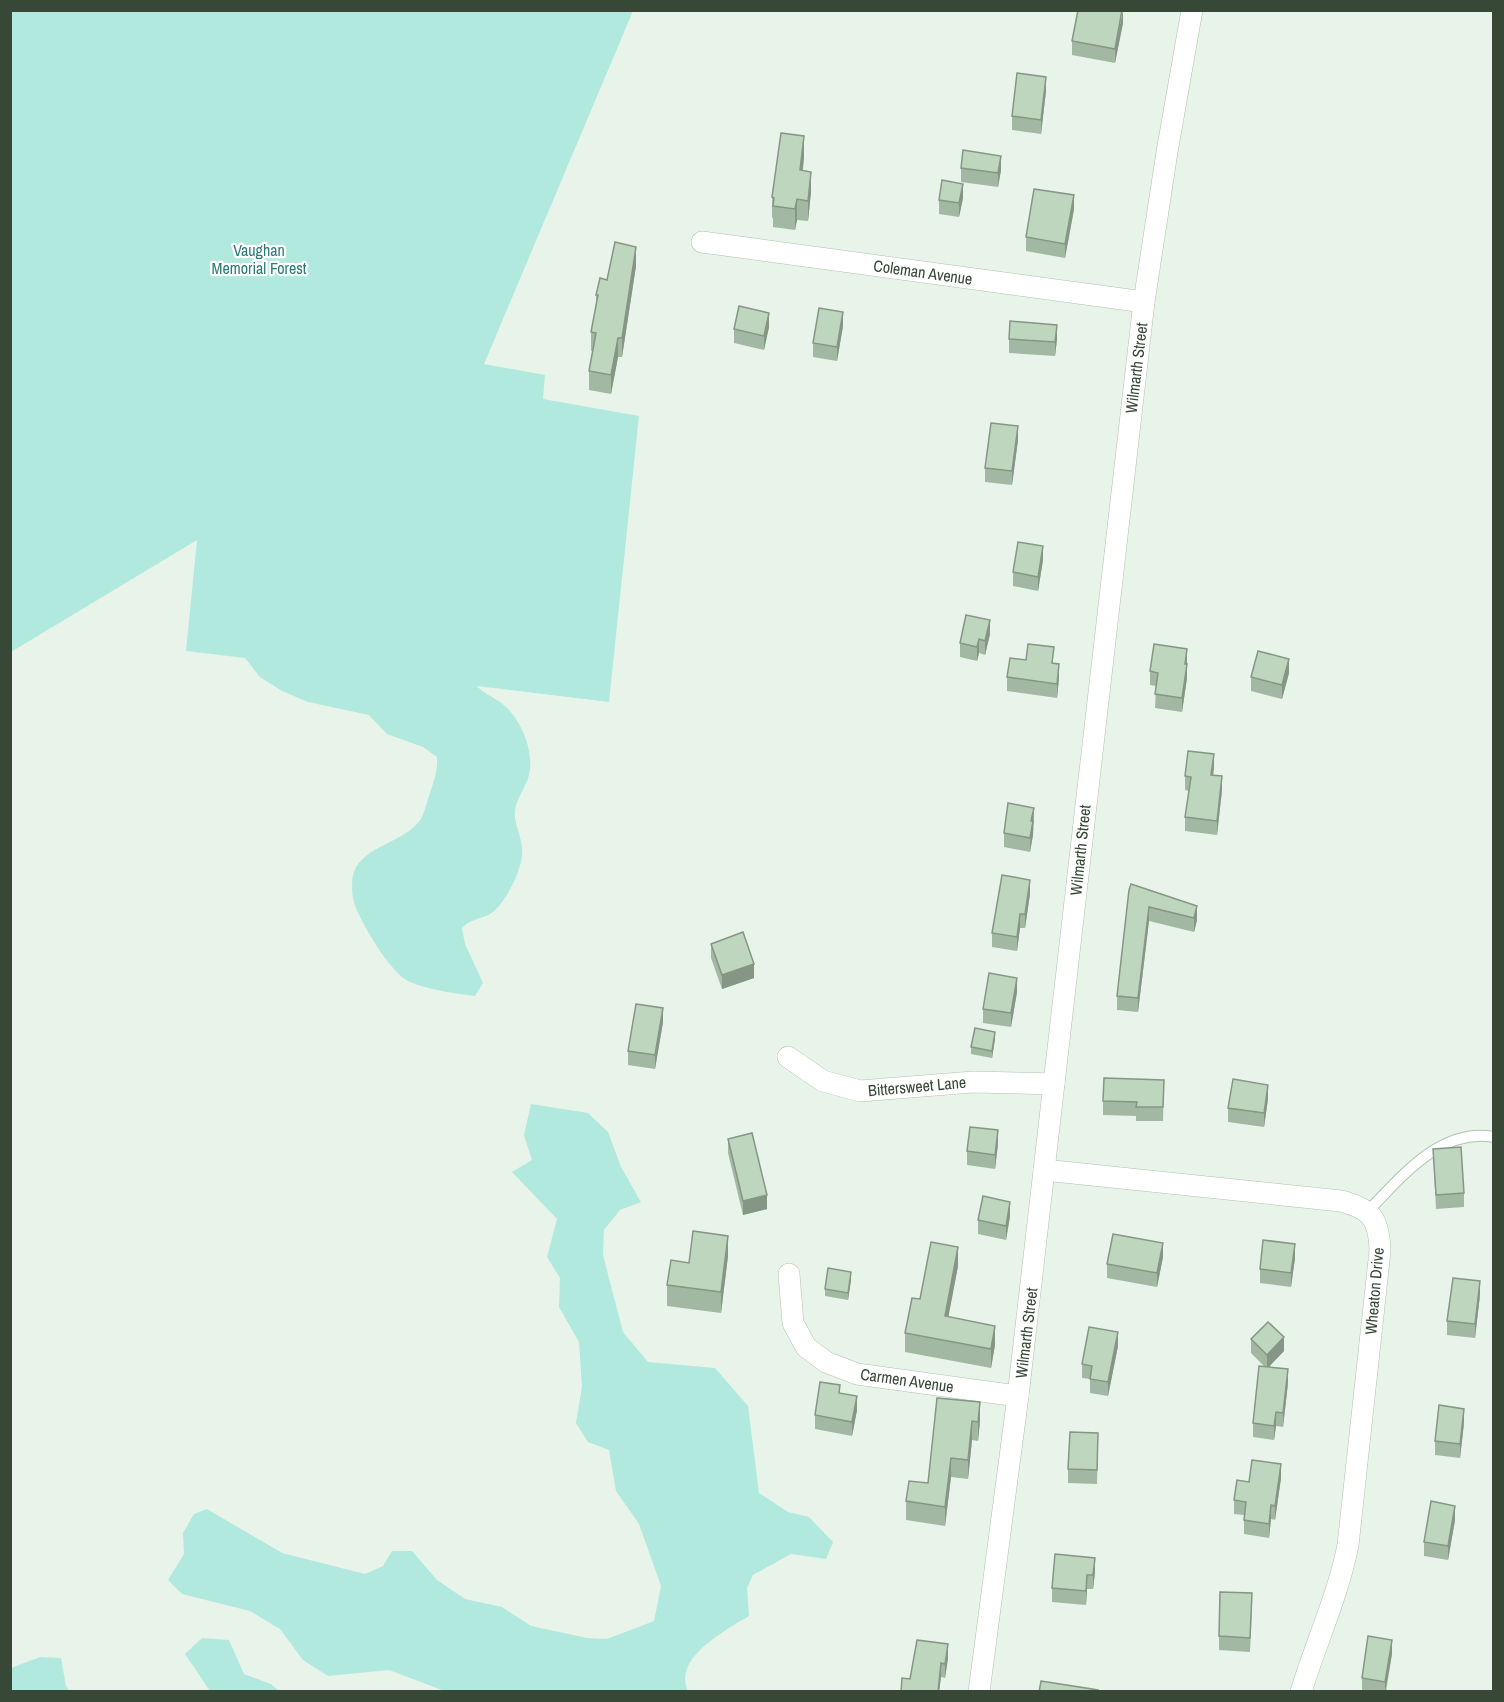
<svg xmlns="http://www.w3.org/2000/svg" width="1504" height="1702" viewBox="0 0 1504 1702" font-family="'Archivo Narrow',sans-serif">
<rect width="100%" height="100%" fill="#e8f4e9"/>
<g fill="#b1e9de">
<path d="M11,10L633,11L484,364L545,375L543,399L639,416L609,702L477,686C483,693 492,696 500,702C520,716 535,751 529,775C526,787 517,798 515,810C513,824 524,840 522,855C521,871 505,905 490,914C480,919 471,919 462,928L465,944L483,983L475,996C457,994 424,989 408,981C390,972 361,923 354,903C352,896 351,878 354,872C363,846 406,842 421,819C425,811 427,801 430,793C434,781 438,770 437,757L423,747L387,734L369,715L308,702L282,691L260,677L245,658L186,651L197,540L11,652Z"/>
<path d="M531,1104L588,1113L608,1132L621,1167L641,1202L620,1210L604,1230L603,1255L623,1332L648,1362L715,1368L748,1406L759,1493L788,1512L809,1517L833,1542L826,1559L791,1554L753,1575L747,1588L749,1616C726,1630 672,1658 688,1691L458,1692L442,1690L389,1670L328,1676L303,1660L280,1629L250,1611L182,1594L168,1580L184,1554L183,1533L194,1514L207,1509L282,1553L365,1574L383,1566L392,1551H412L437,1580L465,1599L502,1607L531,1626L587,1638L607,1639L654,1621L661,1586L639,1524L616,1491L609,1450L588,1442L576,1423L582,1387L579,1342L559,1307L560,1278L547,1257L557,1219L512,1172L532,1160L524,1135Z"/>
<path d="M202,1638L229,1640L244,1674L271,1684L279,1691H210L185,1654Z"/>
<path d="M40,1657L61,1658L66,1686L69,1691H11V1668Z"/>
</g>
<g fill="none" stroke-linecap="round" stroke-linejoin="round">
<g stroke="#adc3ae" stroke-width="12">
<path id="lane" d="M1367,1212C1401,1178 1440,1127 1494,1137"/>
</g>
<g stroke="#adc3ae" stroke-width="22">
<g id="street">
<path d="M702,242L1144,302"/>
<path d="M788,1057L823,1081L860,1091L973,1082L1054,1084"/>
<path d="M1044,1170L1341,1201C1372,1209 1379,1219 1380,1251L1348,1545C1338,1596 1316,1642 1301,1692"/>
<path d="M789,1274L793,1323L806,1347L826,1362L857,1374L1018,1396"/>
<path d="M979,1692L1018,1396L1144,302L1167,152L1192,10"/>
</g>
</g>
<use href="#lane" stroke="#fff" stroke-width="10"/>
<use href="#street" stroke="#fff" stroke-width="21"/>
</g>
<g fill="#a3b8a3">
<path d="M1123,23L1115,63L1072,55V41Z"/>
<path d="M1046,91L1041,134L1012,130V116Z"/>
<path d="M804,157L803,170L811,192L808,221L797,220L795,230L773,227V218H772V197Z"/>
<path d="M961,168L1001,170L998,187L961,182Z"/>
<path d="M963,198L959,217L939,214V200Z"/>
<path d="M1074,209L1065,258L1026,251V237Z"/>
<path d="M636,266L622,357H618L611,394L589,390V371L593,351H591V332L596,304V295L607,280Z"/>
<path d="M843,326L837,361L813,357V343Z"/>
<path d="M769,327L764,350L734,343V329Z"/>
<path d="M1009,339H1057L1055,356L1009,353Z"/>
<path d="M1018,440L1012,485L985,482V468Z"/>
<path d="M1043,560L1038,591L1013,586V572Z"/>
<path d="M990,634L985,655L979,653L977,661L960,657V643Z"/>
<path d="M1187,649V678L1182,712L1155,708L1156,686L1150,685V671Z"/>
<path d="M1054,664L1059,678L1057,698L1007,691V677Z"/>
<path d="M1289,673L1282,699L1251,691V677Z"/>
<path d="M1214,768L1213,775L1222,790L1217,835L1185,831V817L1189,791L1185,790V776Z"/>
<path d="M1034,808L1033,835L1030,852L1004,847V833Z"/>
<path d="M1129,890L1197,906V920L1194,932L1149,921L1138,1012L1117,1010V996Z"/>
<path d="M1030,894L1025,928H1020L1017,951L992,947V933Z"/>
<path d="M711,944L754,978L722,989L711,958Z"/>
<path d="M1017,992L1011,1027L983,1023V1009Z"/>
<path d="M663,1022L655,1069L628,1065V1051Z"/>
<path d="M995,1039L992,1058L971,1054V1047Z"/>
<path d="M1164,1080L1163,1121H1136V1116L1103,1115V1101Z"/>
<path d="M1268,1099L1264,1127L1228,1122V1108Z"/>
<path d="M728,1139L767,1209L743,1215L728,1153Z"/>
<path d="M998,1144L995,1169L967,1165V1151Z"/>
<path d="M1433,1149L1464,1193V1207L1436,1209Z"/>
<path d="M1010,1216L1006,1240L978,1234V1220Z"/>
<path d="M728,1256L721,1313L667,1306V1285L689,1263Z"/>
<path d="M1163,1257L1157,1287L1107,1278V1264Z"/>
<path d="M1295,1258L1291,1287L1260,1283V1269Z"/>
<path d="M958,1266L948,1317L995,1345L991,1368L905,1352V1333L920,1299Z"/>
<path d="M851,1280L848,1300L825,1296V1289Z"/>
<path d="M1480,1295L1475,1338L1447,1335V1321Z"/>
<path d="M1251,1339L1284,1351L1268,1367L1288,1383L1283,1427L1276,1426L1274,1440L1253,1437V1423L1265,1367L1251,1353Z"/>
<path d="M1118,1346L1108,1396L1090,1393V1379L1082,1378V1364Z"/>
<path d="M840,1393L857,1410L852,1436L815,1429V1415Z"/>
<path d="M937,1398L980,1421L978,1441L972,1440L968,1479L951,1477L945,1526L906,1520V1501L928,1483Z"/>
<path d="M1464,1423L1460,1458L1435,1455V1441Z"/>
<path d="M1098,1447L1097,1484L1068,1483V1469Z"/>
<path d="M1281,1478L1275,1520L1271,1519L1269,1538L1244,1534V1515L1234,1514V1500L1249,1482Z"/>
<path d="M1455,1520L1448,1560L1424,1556V1542Z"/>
<path d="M1095,1572L1093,1589H1087L1086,1605L1052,1602V1588Z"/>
<path d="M1252,1607L1250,1652L1219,1650V1636Z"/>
<path d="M1392,1654L1386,1692H1362V1678Z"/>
<path d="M948,1658L945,1678L941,1677L939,1692H901L910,1679Z"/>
</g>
<g fill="#859684">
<path d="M1123,10V23L1115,63V49Z"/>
<path d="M1046,77V91L1041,134V120Z"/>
<path d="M804,136V157L800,191V170Z"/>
<path d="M1001,156V170L998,187V173Z"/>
<path d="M811,172V192L808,221V201Z"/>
<path d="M963,184V198L959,217V203Z"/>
<path d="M1074,195V209L1065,258V244Z"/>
<path d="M797,199V220L795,230V209Z"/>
<path d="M636,247V266L622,357V338Z"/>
<path d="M843,312V326L837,361V347Z"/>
<path d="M769,313V327L764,350V336Z"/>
<path d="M1057,325V339L1055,356V342Z"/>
<path d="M618,338V357L611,394V375Z"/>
<path d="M1018,426V440L1012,485V471Z"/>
<path d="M1043,546V560L1038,591V577Z"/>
<path d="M990,620V634L985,655V641Z"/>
<path d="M979,639V653L977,661V647Z"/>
<path d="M1187,649V663L1185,678V664Z"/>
<path d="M1289,659V673L1282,699V685Z"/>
<path d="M1059,664V678L1057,698V684Z"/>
<path d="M1187,664V678L1182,712V698Z"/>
<path d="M1214,754V768L1211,789V775Z"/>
<path d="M1222,776V790L1217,835V821Z"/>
<path d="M1034,808L1033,835L1030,852L1031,821Z"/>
<path d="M1030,880V894L1025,928V914Z"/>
<path d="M1197,906V920L1194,932V918Z"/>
<path d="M1149,907V921L1138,1012V998Z"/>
<path d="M1020,914V928L1017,951V937Z"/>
<path d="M754,964V978L722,989V975Z"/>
<path d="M1017,978V992L1011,1027V1013Z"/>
<path d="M663,1008V1022L655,1069V1055Z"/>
<path d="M995,1032V1039L992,1058V1051Z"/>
<path d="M1268,1085V1099L1264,1127V1113Z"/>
<path d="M998,1130V1144L995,1169V1155Z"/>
<path d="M767,1195V1209L743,1215V1201Z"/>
<path d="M1010,1202V1216L1006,1240V1226Z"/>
<path d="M728,1236V1256L721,1313V1292Z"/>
<path d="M1163,1243V1257L1157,1287V1273Z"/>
<path d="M1295,1244V1258L1291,1287V1273Z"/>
<path d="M958,1247V1266L945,1335V1316Z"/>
<path d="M851,1272V1280L848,1300V1293Z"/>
<path d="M1480,1281V1295L1475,1338V1324Z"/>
<path d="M995,1326V1345L991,1368V1349Z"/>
<path d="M1118,1332V1346L1108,1396V1382Z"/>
<path d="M1284,1337V1351L1267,1369V1355Z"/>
<path d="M1288,1369V1383L1283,1427V1413Z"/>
<path d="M857,1396V1410L852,1436V1422Z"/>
<path d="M980,1402V1421L978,1441V1422Z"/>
<path d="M1464,1409V1423L1460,1458V1444Z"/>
<path d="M1276,1412V1426L1274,1440V1426Z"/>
<path d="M972,1421V1440L968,1479V1460Z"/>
<path d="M951,1458V1477L945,1526V1507Z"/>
<path d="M1281,1464V1478L1275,1520V1506Z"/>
<path d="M1271,1505V1519L1269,1538V1524Z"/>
<path d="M1455,1506V1520L1448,1560V1546Z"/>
<path d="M1095,1558V1572L1093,1589V1575Z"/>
<path d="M1087,1575V1589L1086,1605V1591Z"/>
<path d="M1392,1640V1654L1385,1692V1682Z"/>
<path d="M948,1644V1658L945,1678V1664Z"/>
<path d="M941,1663V1677L939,1692H938Z"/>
</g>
<g fill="#bed6bd" stroke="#859684" stroke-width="1.5">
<path d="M1078,10H1122L1115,49L1072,41Z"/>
<path d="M1017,73L1046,77L1041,120L1012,116Z"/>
<path d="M781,133L804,136L800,170L811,172L808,201L797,199L795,209L773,206L774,198L772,197Z"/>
<path d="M963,150L1001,156L998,173L961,168Z"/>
<path d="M942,180L963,184L959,203L939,200Z"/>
<path d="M1034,189L1074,195L1065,244L1026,237Z"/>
<path d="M615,242L636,247L622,338H618L611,375L589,371L596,333L591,332L598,295H596L600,278L607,280Z"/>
<path d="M739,306L769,313L764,336L734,329Z"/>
<path d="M819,308L843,312L837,347L813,343Z"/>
<path d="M1010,321L1057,325L1055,342L1009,339Z"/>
<path d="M991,423L1018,426L1012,471L985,468Z"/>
<path d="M1018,542L1043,546L1038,577L1013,572Z"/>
<path d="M966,615L990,620L985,641L979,639L977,647L960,643Z"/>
<path d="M1028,644L1054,647L1052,663L1059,664L1057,684L1007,677L1010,658L1026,660Z"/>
<path d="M1154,644L1187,649L1185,664H1187L1182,698L1155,694L1158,673L1150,671Z"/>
<path d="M1258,651L1289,659L1282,685L1251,677Z"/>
<path d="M1188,751L1214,754L1211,775L1222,776L1217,821L1185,817L1191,777L1185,776Z"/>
<path d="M1008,803L1034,808L1031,821H1033L1030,838L1004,833Z"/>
<path d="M1002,875L1030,880L1025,914H1020L1017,937L992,933Z"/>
<path d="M1131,884L1197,906L1194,918L1149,907L1138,998L1117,996L1129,890Z"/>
<path d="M743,932L754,964L722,975L711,944Z"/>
<path d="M989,973L1017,978L1011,1013L983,1009Z"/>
<path d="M636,1004L663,1008L655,1055L628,1051Z"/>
<path d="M975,1028L995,1032L992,1051L971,1047Z"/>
<path d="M1104,1078L1164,1080L1163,1107H1136L1137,1102L1103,1101Z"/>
<path d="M1233,1079L1268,1085L1264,1113L1228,1108Z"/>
<path d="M970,1127L998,1130L995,1155L967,1151Z"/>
<path d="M752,1133L767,1195L743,1201L728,1139Z"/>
<path d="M1461,1147L1464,1193L1436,1195L1433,1149Z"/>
<path d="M983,1196L1010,1202L1006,1226L978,1220Z"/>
<path d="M693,1231L728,1236L721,1292L667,1285L671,1260L689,1263Z"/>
<path d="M1113,1234L1163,1243L1157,1273L1107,1264Z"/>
<path d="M1263,1240L1295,1244L1291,1273L1260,1269Z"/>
<path d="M931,1242L958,1247L945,1316L995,1326L991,1349L905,1333L912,1298L920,1299Z"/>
<path d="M828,1268L851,1272L848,1293L825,1289Z"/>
<path d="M1453,1278L1480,1281L1475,1324L1447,1321Z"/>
<path d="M1268,1322L1284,1337L1267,1355L1251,1339Z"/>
<path d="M1089,1327L1118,1332L1108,1382L1090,1379L1092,1366L1082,1364Z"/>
<path d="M1259,1366L1288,1369L1283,1413L1276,1412L1274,1426L1253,1423Z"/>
<path d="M820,1382L840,1385L839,1393L857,1396L852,1422L815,1415Z"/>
<path d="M937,1398L980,1402L978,1422L972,1421L968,1460L951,1458L945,1507L906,1501L909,1481L928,1483Z"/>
<path d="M1439,1405L1464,1409L1460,1444L1435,1441Z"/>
<path d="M1070,1432L1098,1433L1097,1470L1068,1469Z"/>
<path d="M1252,1460L1281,1464L1275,1506L1271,1505L1269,1524L1244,1520L1246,1502L1234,1500L1237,1480L1249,1482Z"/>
<path d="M1431,1501L1455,1506L1448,1546L1424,1542Z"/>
<path d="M1055,1554L1095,1558L1093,1575H1087L1086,1591L1052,1588Z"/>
<path d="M1220,1592L1252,1593L1250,1638L1219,1636Z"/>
<path d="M1368,1636L1392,1640L1385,1682L1362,1678Z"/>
<path d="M917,1640L948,1644L945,1664L941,1663L938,1692H901L902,1678L910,1679Z"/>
<path d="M1041,1681L1098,1690V1692H1039Z"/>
</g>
<g text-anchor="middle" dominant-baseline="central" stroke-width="4.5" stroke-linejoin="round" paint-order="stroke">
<g font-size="16" fill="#297b78" stroke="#fff">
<text x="259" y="250">Vaughan<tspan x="259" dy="18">Memorial Forest</tspan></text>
</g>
<g font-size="16" fill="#374837" stroke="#fff">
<text transform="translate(923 272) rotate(8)">Coleman Avenue</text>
<text transform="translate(1136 368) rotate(-83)">Wilmarth Street</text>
<text transform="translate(1080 850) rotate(-84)">Wilmarth Street</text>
<text transform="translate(917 1086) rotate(-5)">Bittersweet Lane</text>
<text transform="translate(1374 1291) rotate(-85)">Wheaton Drive</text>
<text transform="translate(1026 1333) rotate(-83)">Wilmarth Street</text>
<text transform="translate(907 1380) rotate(8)">Carmen Avenue</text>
</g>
</g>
<rect width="1504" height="1702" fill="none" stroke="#374837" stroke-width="24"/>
</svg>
